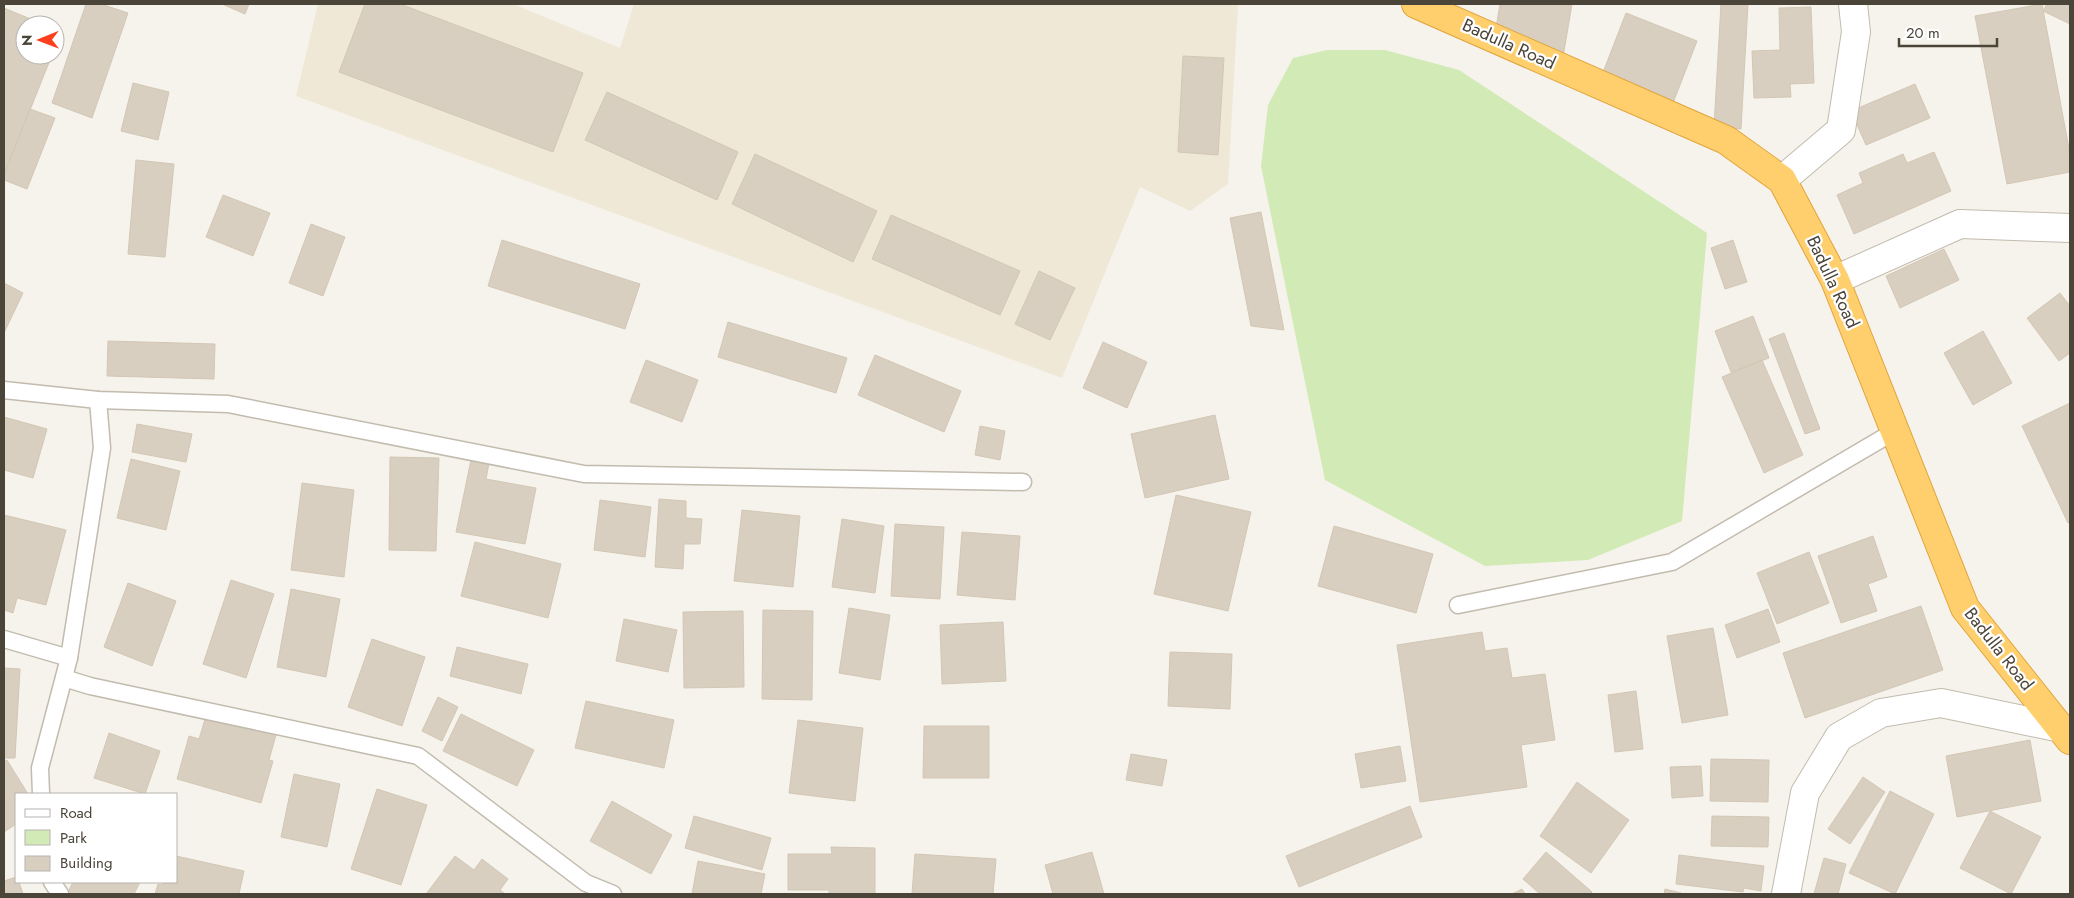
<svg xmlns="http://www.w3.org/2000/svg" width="2074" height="898" viewBox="0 0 2074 898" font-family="Jost,sans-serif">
<rect width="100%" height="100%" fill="#f6f3ec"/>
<path fill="#efe8d6" d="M318,4H513L620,48L634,4H1238L1228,184L1190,211L1140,187L1062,378L296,96Z"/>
<path fill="#d2eab5" d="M1327,50H1385L1459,70L1707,233L1682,521L1588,560L1485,566L1325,480L1261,166L1268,105L1293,58Z"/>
<g fill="#d8cfc1" stroke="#d3c7b4">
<path d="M86,4H101L128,13L92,118L52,103Z"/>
<path d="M222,4H249L245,14Z"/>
<path d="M365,4H400L583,73L553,152L339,72Z"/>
<path d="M1500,4H1572L1562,63L1495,34Z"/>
<path d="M1721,4H1748L1741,129L1714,127Z"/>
<path d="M2042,4L2070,154V172L2007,184L1975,16Z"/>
<path d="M2047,4H2070V24L2043,11Z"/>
<path d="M1811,7L1814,83L1790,84L1791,97L1754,98L1752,51L1780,50L1779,8Z"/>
<path d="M4,8L45,25H25V55H52L4,175Z"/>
<path d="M1626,13L1697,41L1673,103L1602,75Z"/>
<path d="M55,29L61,31L55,47Z"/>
<path d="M1183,56L1224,58L1218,155L1178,152Z"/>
<path d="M133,83L169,92L158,140L121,131Z"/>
<path d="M1915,84L1930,118L1866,145L1851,111Z"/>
<path d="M607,92L738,152L717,200L585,140Z"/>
<path d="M30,109L55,118L27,189L4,180V175Z"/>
<path d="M1934,152L1951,191L1854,234L1837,195L1863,183L1859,173L1903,154L1907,163Z"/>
<path d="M755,154L877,211L853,262L732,204Z"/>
<path d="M136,160L174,164L165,257L128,254Z"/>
<path d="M223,195L270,213L253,256L206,237Z"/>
<path d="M1261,212L1284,330L1251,326L1230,218Z"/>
<path d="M891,215L1020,271L1000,315L872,259Z"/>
<path d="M311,224L345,237L323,296L289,283Z"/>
<path d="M502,240L640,284L625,329L488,286Z"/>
<path d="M1733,240L1747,282L1725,289L1711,248Z"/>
<path d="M1944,249L1959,280L1900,308L1886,276Z"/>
<path d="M1039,271L1075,288L1050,340L1015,324Z"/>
<path d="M4,283L23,293L4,333Z"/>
<path d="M2060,293L2070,306V353L2059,361L2027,318Z"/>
<path d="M1753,316L1769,358L1731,372L1715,331Z"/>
<path d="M728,322L847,358L836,393L718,357Z"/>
<path d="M1983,331L2012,383L1973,405L1944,353Z"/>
<path d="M1784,333L1820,429L1805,434L1769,339Z"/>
<path d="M108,341L215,344L214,379L107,376Z"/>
<path d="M1103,342L1147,362L1127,408L1083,388Z"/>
<path d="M875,355L961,391L944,432L858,395Z"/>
<path d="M646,360L698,380L682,422L630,402Z"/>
<path d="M1762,360L1803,455L1764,473L1722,377Z"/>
<path d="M2070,403V522L2068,523L2022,426Z"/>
<path d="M1215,415L1229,479L1145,498L1131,434Z"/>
<path d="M4,417L47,429L33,478L4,470Z"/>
<path d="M137,424L192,434L186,462L132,452Z"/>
<path d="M980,426L1005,431L1000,460L975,455Z"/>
<path d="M390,457L439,458L436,551L389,550Z"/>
<path d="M131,459L180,471L166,530L117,518Z"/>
<path d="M471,460L489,463L486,479L536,488L525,544L456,532Z"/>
<path d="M302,483L354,490L344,577L291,570Z"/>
<path d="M1176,495L1251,512L1228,611L1154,594Z"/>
<path d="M659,499L686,501V518L702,519L700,544H684L683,569L655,567Z"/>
<path d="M600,500L651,507L645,557L594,550Z"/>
<path d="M742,510L800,516L793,587L734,581Z"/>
<path d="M4,515L66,530L46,605L17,598L13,613L4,610Z"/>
<path d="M842,519L884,526L875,593L832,587Z"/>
<path d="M895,524L944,527L940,599L891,596Z"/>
<path d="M1334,526L1433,554L1416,613L1318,586Z"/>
<path d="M962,532L1020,536L1015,600L957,595Z"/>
<path d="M1873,536L1887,577L1868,584L1877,611L1841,623L1818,556Z"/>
<path d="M475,542L561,564L548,618L461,596Z"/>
<path d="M1809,552L1829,603L1777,624L1757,573Z"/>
<path d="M231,580L274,594L246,678L203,664Z"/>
<path d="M128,583L176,601L152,666L104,647Z"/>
<path d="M291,589L340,599L326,677L277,667Z"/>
<path d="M1921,606L1943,670L1805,718L1783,653Z"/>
<path d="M849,608L890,615L880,680L839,673Z"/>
<path d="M1768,609L1780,642L1737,658L1725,625Z"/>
<path d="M763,610L813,611L812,700L762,699Z"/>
<path d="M743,611L744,687L684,688L683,612Z"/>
<path d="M624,619L677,630L668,672L616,661Z"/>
<path d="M1003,622L1006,681L942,684L940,625Z"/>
<path d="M1713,628L1728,715L1682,723L1667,636Z"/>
<path d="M1482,632L1485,651L1507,648L1512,678L1545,674L1555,740L1521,745L1527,787L1420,802L1397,645Z"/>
<path d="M372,639L425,657L402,726L348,707Z"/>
<path d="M457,647L528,664L521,694L450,676Z"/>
<path d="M1170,652L1232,654L1230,709L1168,706Z"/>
<path d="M4,668L20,669L15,758H4Z"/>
<path d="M1636,691L1643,749L1615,752L1608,695Z"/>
<path d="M438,697L458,707L442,741L422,731Z"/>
<path d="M586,701L674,720L664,768L575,748Z"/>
<path d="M461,714L534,750L517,786L443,751Z"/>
<path d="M206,716L276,735L269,760L273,761L261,803L177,779L189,736L199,739Z"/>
<path d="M798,720L863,728L855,801L789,793Z"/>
<path d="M924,726H989V778H923Z"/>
<path d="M109,733L160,751L145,794L94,778Z"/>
<path d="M2030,740L2041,801L1957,817L1946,756Z"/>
<path d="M1400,746L1406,781L1361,788L1355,754Z"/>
<path d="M1131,754L1167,760L1162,786L1126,780Z"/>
<path d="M1711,759L1769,760L1768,802L1710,801Z"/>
<path d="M7,760L28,794H16V824L4,832V762Z"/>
<path d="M1701,766L1703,796L1672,798L1670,767Z"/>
<path d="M294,774L340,784L327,847L281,837Z"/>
<path d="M1863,777L1885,792L1850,844L1828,829Z"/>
<path d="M1577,782L1629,820L1591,873L1540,836Z"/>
<path d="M377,789L427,805L401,885L351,869Z"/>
<path d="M1890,791L1934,814L1895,894L1849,873Z"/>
<path d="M612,801L672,835L651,874L590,841Z"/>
<path d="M1410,806L1422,837L1299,887L1286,856Z"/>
<path d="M1990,811L2041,837L2011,894L1960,868Z"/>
<path d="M694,816L771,838L762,870L685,848Z"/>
<path d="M1712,816L1769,817L1768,847L1711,846Z"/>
<path d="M831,847L875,848V894H829V890H788V854H832Z"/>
<path d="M1092,852L1104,894H1053L1045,865Z"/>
<path d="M1546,852L1592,892L1590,894H1540L1523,879Z"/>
<path d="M915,854L996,859L993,894H912Z"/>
<path d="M1679,855L1764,866L1761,891L1744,888L1743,892L1676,884Z"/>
<path d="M176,856L244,871L239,894H155L158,884L162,885L163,882H176Z"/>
<path d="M455,856L474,870L482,859L508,879L500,890L505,894H426Z"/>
<path d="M1824,858L1846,864L1838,894H1814Z"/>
<path d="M698,861L765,874L761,894H692Z"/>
<path d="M16,877V882H19L23,894H4V881Z"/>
<path d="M73,882H140L134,894H67Z"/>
<path d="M1522,889L1525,894H1512Z"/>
<path d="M1665,889L1681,893V894H1664Z"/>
</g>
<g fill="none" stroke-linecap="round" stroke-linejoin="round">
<g stroke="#c2bbae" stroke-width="19">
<g id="lane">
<path d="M4,390L98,400L228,404L584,474L1023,482"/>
<path d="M1458,605L1672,562L1895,431"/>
<path d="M4,639L69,658"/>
<path d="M64,678L90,686L418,756L586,883L613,894"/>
<path d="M41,794L40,768L69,658L102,448L98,400"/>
<path d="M52,882L60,894"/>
</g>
</g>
<g stroke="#c2bbae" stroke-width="30">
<g id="street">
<path d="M1782,180L1841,130L1856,32L1853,4"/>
<path d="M1835,280L1960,224L2070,228"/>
<path d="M1786,894L1805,793L1839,737L1881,713L1941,703L2061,728"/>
</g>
</g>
<g stroke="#e0a43c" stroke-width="30">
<path id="highway" d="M1416,4L1726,140L1782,180L1835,280L1965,608L2070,740"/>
</g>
<use href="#lane" stroke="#fff" stroke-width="16"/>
<use href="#street" stroke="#fff" stroke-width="28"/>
<use href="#highway" stroke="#ffcf6e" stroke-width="28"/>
</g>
<g text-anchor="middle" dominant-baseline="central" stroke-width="4.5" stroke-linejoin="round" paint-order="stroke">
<g font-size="18" fill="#4b4439" stroke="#fff">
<text transform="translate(1509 44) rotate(24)">Badulla Road</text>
<text transform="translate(1833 282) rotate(65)">Badulla Road</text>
<text transform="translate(1999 649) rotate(52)">Badulla Road</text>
</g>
</g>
<rect width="2074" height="898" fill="none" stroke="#4b4439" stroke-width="10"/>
<rect x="15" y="793" width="162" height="90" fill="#ffffff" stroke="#b7b4b0"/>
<rect x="25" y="809" width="25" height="8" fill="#ffffff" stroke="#b7b4b0"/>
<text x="60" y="818" font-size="15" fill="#4b4439">Road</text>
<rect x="25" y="830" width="25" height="15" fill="#d2eab5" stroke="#b7b4b0"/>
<text x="60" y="843" font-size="15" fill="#4b4439">Park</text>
<rect x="25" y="856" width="25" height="15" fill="#d8cfc1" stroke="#b7b4b0"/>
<text x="60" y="868" font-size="15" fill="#4b4439">Building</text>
<g transform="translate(40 40) rotate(269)"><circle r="24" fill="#ffffff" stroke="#b7b4b0"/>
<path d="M0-4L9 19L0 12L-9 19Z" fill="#fc3f1d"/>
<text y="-8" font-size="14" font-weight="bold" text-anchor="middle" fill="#4b4439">N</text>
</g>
<path d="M1899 38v8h98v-8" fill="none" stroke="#4b4439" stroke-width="2.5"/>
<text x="1906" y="38" font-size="15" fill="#4b4439" stroke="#ffffff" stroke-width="4" paint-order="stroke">20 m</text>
</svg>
